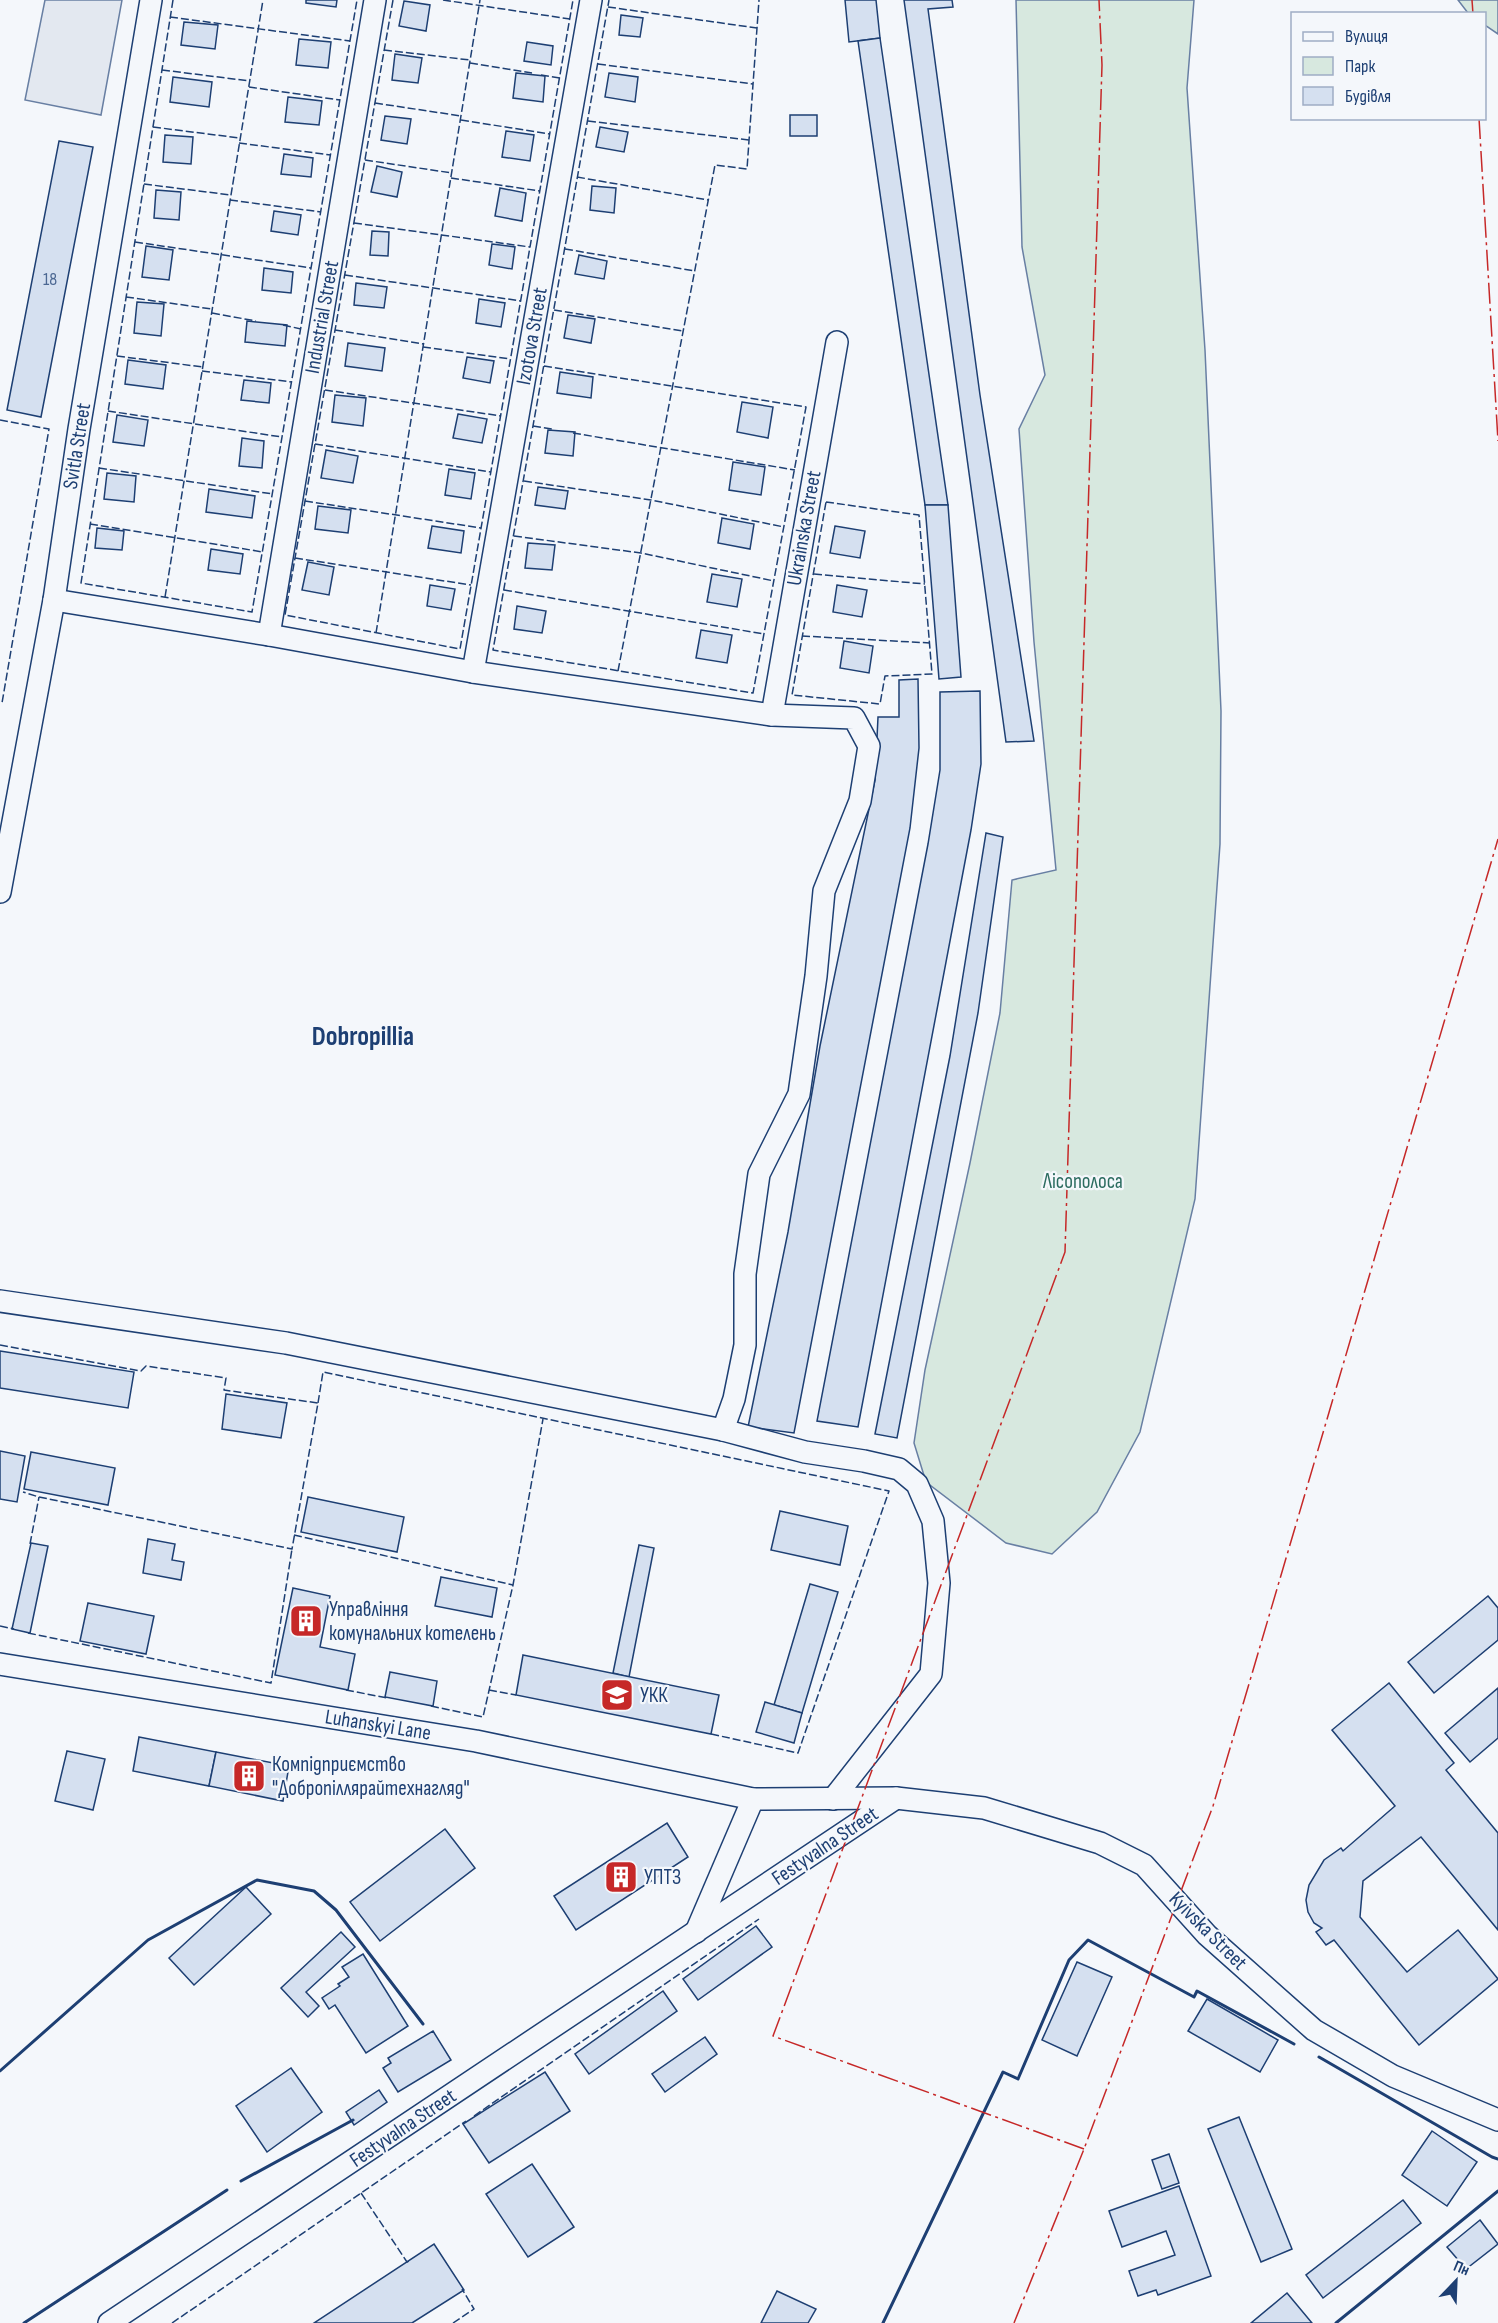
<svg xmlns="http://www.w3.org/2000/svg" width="1498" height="2323" viewBox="0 0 1498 2323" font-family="'Sofia Sans Condensed',sans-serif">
<rect width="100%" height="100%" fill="#f4f7fb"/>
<g fill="#d7e8df" stroke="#687fa3" stroke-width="1.5">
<path d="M1016,0H1194L1187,88L1205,350L1221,711L1220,844L1195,1199L1140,1432L1097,1512L1052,1554L1006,1543L926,1482L914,1443L925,1370L970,1163L1000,1013L1012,880L1056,870L1034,642L1019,429L1045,375L1022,247Z"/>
<path d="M1458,0H1498V34L1485,25L1484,14L1468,13Z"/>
</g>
<path fill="#e3e8f0" stroke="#687fa3" stroke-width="1.5" d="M45,0H122L101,115L25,100Z"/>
<g fill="#d5e0f0" stroke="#1d3f73" stroke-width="1.5">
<path d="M306,0H337L336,7L306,3Z"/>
<path d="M845,0H876L880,38L849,42Z"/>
<path d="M904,0H952L953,7L928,9L980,395L1034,741L1006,742Z"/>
<path d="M404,1L430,5L426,31L399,26Z"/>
<path d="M621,15L643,18L640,37L619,35Z"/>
<path d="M184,22L218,25L215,49L181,45Z"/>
<path d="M880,38L948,505H925L858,41Z"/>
<path d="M299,39L331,42L328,68L296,65Z"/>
<path d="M527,42L553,46L551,65L524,61Z"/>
<path d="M395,54L422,58L418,83L392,80Z"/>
<path d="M516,73L545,76L543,102L513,98Z"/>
<path d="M609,73L638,77L635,102L605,97Z"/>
<path d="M173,77L212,82L209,107L170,102Z"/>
<path d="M288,97L322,101L319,125L285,122Z"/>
<rect x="790" y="115" width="27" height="21"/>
<path d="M385,116L411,119L407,144L381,140Z"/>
<path d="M600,127L628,132L624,152L596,147Z"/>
<path d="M506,131L534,135L530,161L502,157Z"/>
<path d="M165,135L193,137L191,164L163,162Z"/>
<path d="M59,141L93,147L41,417L7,410Z"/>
<path d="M284,154L313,158L311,177L281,174Z"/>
<path d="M377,166L402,172L397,197L371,192Z"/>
<path d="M592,186L616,188L614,213L590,210Z"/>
<path d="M500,188L526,193L522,221L495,216Z"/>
<path d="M156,190L181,192L179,220L154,218Z"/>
<path d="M274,211L301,215L298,235L271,231Z"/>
<path d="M372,231L389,232L388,256L370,255Z"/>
<path d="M492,244L515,247L512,269L489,265Z"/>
<path d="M146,246L173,250L169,280L142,277Z"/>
<path d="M579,255L607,261L604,279L575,274Z"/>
<path d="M264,268L293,272L291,293L262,290Z"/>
<path d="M356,283L387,287L384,308L354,305Z"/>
<path d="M479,299L505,303L501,327L476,323Z"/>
<path d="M137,302L164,304L161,336L134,333Z"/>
<path d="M568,315L595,319L591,343L564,338Z"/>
<path d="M247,321L287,325L285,346L245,342Z"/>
<path d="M348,343L385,348L382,371L345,366Z"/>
<path d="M467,357L494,361L490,383L463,378Z"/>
<path d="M128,360L166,365L163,389L125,384Z"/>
<path d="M560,372L593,377L591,398L557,393Z"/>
<path d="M244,380L271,383L269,403L241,400Z"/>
<path d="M335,395L366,398L363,426L332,422Z"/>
<path d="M742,402L773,407L768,438L737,432Z"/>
<path d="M458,414L487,419L482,443L453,438Z"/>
<path d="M117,415L148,420L144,446L113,442Z"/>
<path d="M548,430L575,432L573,456L545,453Z"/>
<path d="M242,438L264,441L262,468L239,466Z"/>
<path d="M326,450L358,456L353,483L321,478Z"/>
<path d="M733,462L765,467L761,495L729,490Z"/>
<path d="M449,469L475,473L471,499L445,495Z"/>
<path d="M107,473L136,476L134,502L104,499Z"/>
<path d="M538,487L568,491L565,509L535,505Z"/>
<path d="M209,489L255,496L252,518L206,512Z"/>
<path d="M925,505H948L961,677L939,679Z"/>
<path d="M318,506L351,510L348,533L315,529Z"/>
<path d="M722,518L754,524L750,549L718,543Z"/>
<path d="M432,526L464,531L461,553L428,548Z"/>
<path d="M835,526L865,531L860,558L830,553Z"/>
<path d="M97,528L124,531L122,550L95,548Z"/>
<path d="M528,543L555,545L552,570L525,568Z"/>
<path d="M211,549L243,554L240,574L208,570Z"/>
<path d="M308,562L334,567L329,595L302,590Z"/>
<path d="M712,574L742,579L737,607L707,602Z"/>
<path d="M430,585L455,589L451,610L427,606Z"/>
<path d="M837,585L867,590L862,617L833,612Z"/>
<path d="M517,606L546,611L542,633L514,629Z"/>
<path d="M701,630L732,635L727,663L696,658Z"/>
<path d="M844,641L873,646L869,673L840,668Z"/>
<path d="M918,679L919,748L910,828L794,1433L748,1427L788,1232L820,1046L875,780L878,717H899V680Z"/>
<path d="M980,691L981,764L971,830L858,1427L817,1421L928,844L940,770V692Z"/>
<path d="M986,833L1003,837L978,1013L897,1438L875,1434L950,1056Z"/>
<path d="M0,1351L134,1372L128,1408L0,1388Z"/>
<path d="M226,1394L287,1403L281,1438L222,1429Z"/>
<path d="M0,1451L25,1456L17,1502L0,1499Z"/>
<path d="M31,1452L115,1468L108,1505L24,1489Z"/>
<path d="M308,1497L404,1517L397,1552L301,1532Z"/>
<path d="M780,1511L848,1526L840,1565L771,1550Z"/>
<path d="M148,1539L175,1544L172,1560L184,1562L181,1580L143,1573Z"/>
<path d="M31,1543L48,1546L30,1633L12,1629Z"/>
<path d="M639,1545L654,1548L629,1677L613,1673Z"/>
<path d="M441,1577L497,1588L492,1617L435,1606Z"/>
<path d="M810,1584L838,1592L802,1713L774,1705Z"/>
<path d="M293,1588L330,1596L320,1647L355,1654L348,1690L275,1675Z"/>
<path d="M1488,1596L1498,1608V1640L1434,1693L1408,1662Z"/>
<path d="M88,1603L154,1616L146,1654L80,1641Z"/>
<path d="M523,1655L719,1695L711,1734L516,1695Z"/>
<path d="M390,1672L437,1681L433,1706L385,1697Z"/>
<path d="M1389,1683L1454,1763L1446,1770L1498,1833V1930L1421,1837L1363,1881L1360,1917L1407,1972L1458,1930L1498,1979L1419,2045L1334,1940L1326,1945L1316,1932L1322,1928L1314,1923L1308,1912L1306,1900L1309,1885L1324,1860L1341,1848L1343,1851L1395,1806L1332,1730Z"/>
<path d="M1498,1688V1738L1470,1762L1445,1733Z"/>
<path d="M765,1702L802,1713L794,1743L756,1732Z"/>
<path d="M139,1737L216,1752L209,1786L133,1771Z"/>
<path d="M67,1751L105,1759L93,1810L55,1801Z"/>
<path d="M216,1752L289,1766L283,1801L209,1786Z"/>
<path d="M667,1823L688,1857L576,1930L554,1896Z"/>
<path d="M445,1829L475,1868L380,1941L350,1902Z"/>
<path d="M246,1887L271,1914L194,1985L169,1958Z"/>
<path d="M756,1926L772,1947L698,2000L683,1979Z"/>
<path d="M341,1932L355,1947L306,1992L319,2006L308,2017L281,1988Z"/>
<path d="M363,1954L408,2026L366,2053L335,2005L329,2009L322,1998L340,1986L338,1984L349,1977L342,1967Z"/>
<path d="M1077,1962L1112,1977L1077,2056L1042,2040Z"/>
<path d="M663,1991L677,2011L589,2074L575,2054Z"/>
<path d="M1207,1999L1278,2040L1260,2072L1188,2031Z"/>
<path d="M433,2031L451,2060L398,2092L383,2068L391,2063L388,2058Z"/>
<path d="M705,2037L717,2054L665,2092L652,2074Z"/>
<path d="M291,2068L322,2112L267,2152L236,2106Z"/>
<path d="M545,2072L570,2111L489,2163L463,2124Z"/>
<path d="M379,2090L387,2102L354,2125L346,2112Z"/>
<path d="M1239,2117L1292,2249L1261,2262L1208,2129Z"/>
<path d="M1432,2131L1477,2162L1447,2206L1402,2175Z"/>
<path d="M1169,2154L1179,2183L1162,2189L1152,2160Z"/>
<path d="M532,2164L574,2227L528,2257L486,2194Z"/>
<path d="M1179,2186L1211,2276L1158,2295L1156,2290L1138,2296L1129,2271L1175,2255L1166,2231L1122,2247L1109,2211Z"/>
<path d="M1403,2200L1421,2223L1323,2298L1306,2275Z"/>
<path d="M1480,2220L1498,2244L1466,2269L1447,2247Z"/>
<path d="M434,2244L464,2290L412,2323H314Z"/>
<path d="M777,2291L816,2309L808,2323H761Z"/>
<path d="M1287,2293L1312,2323H1251Z"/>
</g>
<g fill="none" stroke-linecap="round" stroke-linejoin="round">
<g stroke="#1d3f73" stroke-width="24">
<g id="minor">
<path d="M54,600L269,635L473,672L772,715L854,718L869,746L860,801L824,891L816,976L799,1094L759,1174L745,1274V1345L734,1399L723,1430"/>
<path d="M269,635L375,0"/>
<path d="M473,672L591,0"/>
<path d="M772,715L837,342"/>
<path d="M0,892L54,600L79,429L151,0"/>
<path d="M0,1301L286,1343L723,1430L805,1452L864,1461L899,1469L917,1484L933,1521L939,1583L931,1674L833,1799"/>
<path d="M0,1664L476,1741L753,1799L896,1798L984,1808L1100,1843L1144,1865L1207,1935L1314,2030L1393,2076L1498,2120"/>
<path d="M696,1932L753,1799"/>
<path d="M109,2323L896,1798"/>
</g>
</g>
<use href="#minor" stroke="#f4f7fb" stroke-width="21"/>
<g stroke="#1d3f73" stroke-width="1.5" stroke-dasharray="8 3" stroke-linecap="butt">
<path d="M173,0L81,583L252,612L357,0"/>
<path d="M393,0L285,615L460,649L573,0"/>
<path d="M443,0L570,19"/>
<path d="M608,7L757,28"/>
<path d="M170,17L350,41"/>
<path d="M384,50L470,60"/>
<path d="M470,63L532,73"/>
<path d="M598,64L753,84"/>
<path d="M162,70L250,81"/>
<path d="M541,75L560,78"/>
<path d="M249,87L340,100"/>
<path d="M375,103L461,116"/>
<path d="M461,120L550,134"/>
<path d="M588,121L749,140"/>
<path d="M153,127L240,138"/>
<path d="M239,143L331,155"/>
<path d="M365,160L452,173"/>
<path d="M577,177L708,200"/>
<path d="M451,178L540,191"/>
<path d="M144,184L231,195"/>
<path d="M230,200L321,212"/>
<path d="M354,223L530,247"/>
<path d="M135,242L311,268"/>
<path d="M565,249L695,271"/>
<path d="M345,275L521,301"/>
<path d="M126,297L212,309"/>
<path d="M554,310L683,331"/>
<path d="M212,313L256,321"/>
<path d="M283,325L301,329"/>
<path d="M335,330L424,344"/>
<path d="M423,347L510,359"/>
<path d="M117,356L203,367"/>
<path d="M544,366L806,407L753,693L493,650L609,0"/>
<path d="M202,371L292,382"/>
<path d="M325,390L501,416"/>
<path d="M108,411L282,437"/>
<path d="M0,420L49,429L2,703H0"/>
<path d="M533,426L552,429"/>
<path d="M573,433L795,470"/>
<path d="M315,444L491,472"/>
<path d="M99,468L273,494"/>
<path d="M524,481L651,500L784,527"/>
<path d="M305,501L481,528"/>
<path d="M826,502L919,515L932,674L885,676L880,704L792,695Z"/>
<path d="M90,524L263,552"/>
<path d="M514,536L641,553L774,581"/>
<path d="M295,558L471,585"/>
<path d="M814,574L925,584"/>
<path d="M504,590L764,634"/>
<path d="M165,597L263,0"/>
<path d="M376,633L480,0"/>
<path d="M802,636L930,643"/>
<path d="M618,671L715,165L747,169L759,0"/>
<path d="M0,1345L141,1371L146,1366L226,1378L224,1390L318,1403L292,1549L39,1497L23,1492"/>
<path d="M318,1403L323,1372L889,1491L798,1753L711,1734"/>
<path d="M294,1535L513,1585"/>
<path d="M30,1544L39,1497"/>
<path d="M0,1626L14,1629"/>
<path d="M28,1633L271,1683L292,1549"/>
<path d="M346,1690L387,1698"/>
<path d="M489,1690L516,1695"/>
<path d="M431,1706L483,1717L513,1585L543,1419"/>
<path d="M474,2116L759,1919"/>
<path d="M361,2193L407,2262L411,2260"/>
<path d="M172,2323L466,2121"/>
<path d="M453,2323L474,2309L462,2289"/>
</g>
<g stroke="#1d3f73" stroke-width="3">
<path d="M1319,2057L1492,2157L1498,2159"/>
<path d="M0,2071L148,1940L257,1880L314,1891L336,1910L423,2024"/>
<path d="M241,2181L353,2120"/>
<path d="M24,2323L227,2190"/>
<path d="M883,2323L1003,2072L1018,2079L1069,1960L1088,1940L1194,1997L1197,1991L1294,2044"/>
<path d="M1336,2323L1498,2191"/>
</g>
<g stroke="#c62828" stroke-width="1.5" stroke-dasharray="21 4.5 3 4.5" stroke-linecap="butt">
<path d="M1472,0L1473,14"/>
<path d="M1479,118L1498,441"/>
<path d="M1084,2149L773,2036L1065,1252L1102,65L1099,0"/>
<path d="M1014,2323L1084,2149L1213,1806L1498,839"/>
</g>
</g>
<defs>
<g id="building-square" transform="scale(1.725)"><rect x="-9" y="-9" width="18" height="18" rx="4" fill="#c62828" stroke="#f4f7fb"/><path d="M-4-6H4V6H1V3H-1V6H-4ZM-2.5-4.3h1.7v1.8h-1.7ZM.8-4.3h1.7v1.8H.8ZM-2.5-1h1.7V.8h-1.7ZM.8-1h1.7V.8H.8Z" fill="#fff"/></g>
<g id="university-square" transform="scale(1.725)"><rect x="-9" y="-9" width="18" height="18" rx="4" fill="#c62828" stroke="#f4f7fb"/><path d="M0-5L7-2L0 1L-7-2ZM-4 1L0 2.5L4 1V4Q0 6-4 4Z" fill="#fff"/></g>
</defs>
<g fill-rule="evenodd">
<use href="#building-square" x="306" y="1621"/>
<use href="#university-square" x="617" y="1695"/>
<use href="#building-square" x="249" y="1776"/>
<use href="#building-square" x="621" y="1877"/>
</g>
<g text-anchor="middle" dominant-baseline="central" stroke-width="4.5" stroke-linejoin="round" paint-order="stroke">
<g font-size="18" fill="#4b6792">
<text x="50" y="279">18</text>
</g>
<g font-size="21" fill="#1d3f73" stroke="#f4f7fb">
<text transform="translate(322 317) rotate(-80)">Industrial Street</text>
<text transform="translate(532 336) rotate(-80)">Izotova Street</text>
<text transform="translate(77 446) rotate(-81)">Svitla Street</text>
<text transform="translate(804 528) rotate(-80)">Ukrainska Street</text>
<text transform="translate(378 1725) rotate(9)">Luhanskyi Lane</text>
<text transform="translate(825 1846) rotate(-34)">Festyvalna Street</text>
<text transform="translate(1208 1931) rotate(45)">Kyivska Street</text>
<text transform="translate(403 2128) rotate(-34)">Festyvalna Street</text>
</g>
<g font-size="21" fill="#2c6c60" stroke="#f4f7fb">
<text x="1083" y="1181">Лісополоса</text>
</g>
<g font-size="21" fill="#1d3f73" stroke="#f4f7fb" text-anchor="start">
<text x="329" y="1609">Управління<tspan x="329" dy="24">комунальних котелень</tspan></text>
<text x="640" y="1695">УКК</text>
<text x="272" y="1764">Компідприємство<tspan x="272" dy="24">"Добропіллярайтехнагляд"</tspan></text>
<text x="644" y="1877">УПТЗ</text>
</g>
<g font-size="27" font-weight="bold" fill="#1d3f73" stroke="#f4f7fb">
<text x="363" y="1037">Dobropillia</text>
</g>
</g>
<rect x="1291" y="12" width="195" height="108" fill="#f4f7fb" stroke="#9eadc5" stroke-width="1.5"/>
<rect x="1303" y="32" width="30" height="9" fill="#f4f7fb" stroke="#9eadc5" stroke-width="1.5"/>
<text x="1345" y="42" font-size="18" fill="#1d3f73">Вулиця</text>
<rect x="1303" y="57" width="30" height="18" fill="#d7e8df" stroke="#9eadc5" stroke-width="1.5"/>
<text x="1345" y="72" font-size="18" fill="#1d3f73">Парк</text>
<rect x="1303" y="87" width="30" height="18" fill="#d5e0f0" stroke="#9eadc5" stroke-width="1.5"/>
<text x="1345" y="102" font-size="18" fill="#1d3f73">Будівля</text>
<g transform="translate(1456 2281) rotate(23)" stroke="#f4f7fb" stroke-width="4.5" paint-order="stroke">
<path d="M0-4.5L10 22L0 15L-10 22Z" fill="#1d3f73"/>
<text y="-9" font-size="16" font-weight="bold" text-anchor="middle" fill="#1d3f73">Пн</text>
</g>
</svg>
